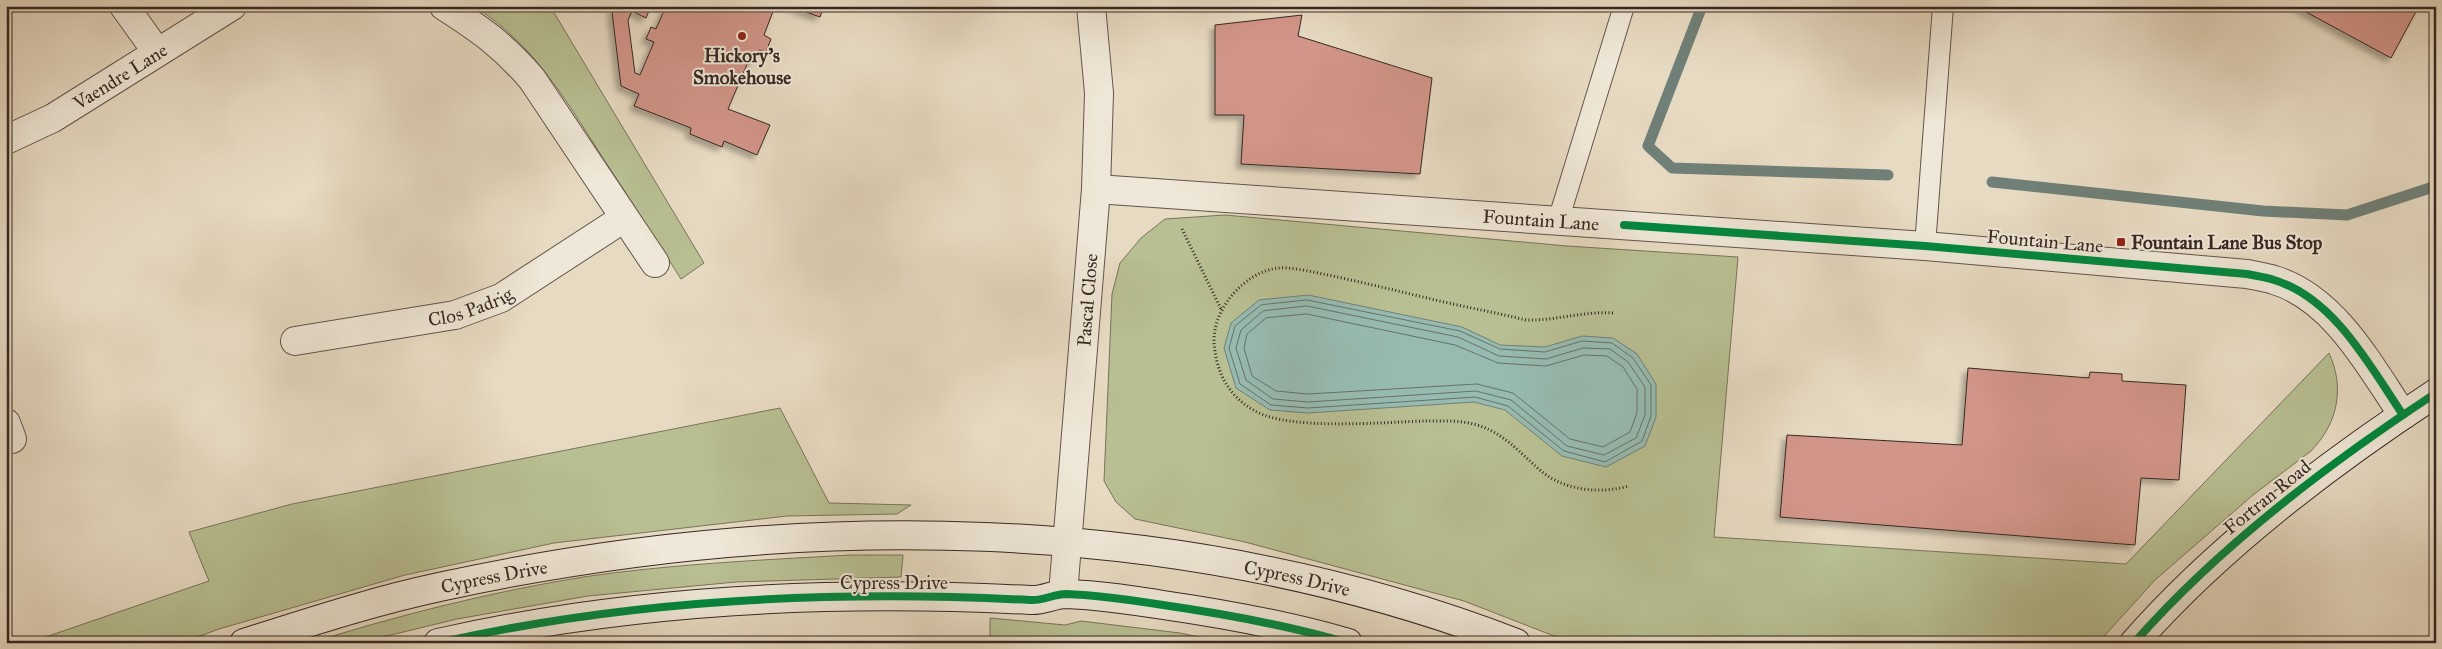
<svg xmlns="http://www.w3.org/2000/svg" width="2442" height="649" viewBox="0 0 2442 649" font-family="'IM FELL Great Primer',serif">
<defs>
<filter id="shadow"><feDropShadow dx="-4.5" dy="4.5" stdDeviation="2.5" flood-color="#0004"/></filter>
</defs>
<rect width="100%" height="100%" fill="#e7dac2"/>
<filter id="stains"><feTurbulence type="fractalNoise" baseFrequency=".004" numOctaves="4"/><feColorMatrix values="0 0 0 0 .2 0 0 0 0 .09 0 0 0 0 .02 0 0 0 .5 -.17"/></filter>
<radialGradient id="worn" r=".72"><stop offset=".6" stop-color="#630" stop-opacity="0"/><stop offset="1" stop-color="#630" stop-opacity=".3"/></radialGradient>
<g fill="#b8bf92" stroke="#77745a">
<path d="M474,6H550L704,263L681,279C655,238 628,196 601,155C564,97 533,44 474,6Z"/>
<path d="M1225,215L1567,246L1738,257L1714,537L2126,564L2329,353C2345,388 2338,423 2311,451L2253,495L2155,580L2098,643H1572L1464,601L1245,542L1135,519L1116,502L1104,481L1112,294L1120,263L1141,238L1165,219Z"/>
<path d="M780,408L829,503L911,505L897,514L787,516L554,543L405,575L219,629L181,643H28L209,581L189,532L292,504Z"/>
<path d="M851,555H903L901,577L736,582L588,596L457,619L358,643H310C399,615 491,592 583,577C671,564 762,560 851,555Z"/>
<path d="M990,618L1065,625L1081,621L1180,633L1228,643H990Z"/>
</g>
<path fill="#97bbb1" stroke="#708078" d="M1308,295L1462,327L1500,345L1545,347L1582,336L1613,338L1637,354L1656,384V417L1645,446L1606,467L1562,456L1505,410L1474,402L1308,413L1270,410L1236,388L1224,348L1231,323L1259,300Z"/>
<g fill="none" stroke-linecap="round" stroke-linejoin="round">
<g stroke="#66726a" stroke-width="1">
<path d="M1307,300L1460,331L1500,349L1545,352L1582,341L1612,343L1633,358L1651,385V416L1642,441L1605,462L1564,451L1508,406L1475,397L1308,408L1271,405L1240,384L1229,348L1235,326L1261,305Z"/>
<path d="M1307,306L1458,337L1499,356L1546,359L1583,348L1610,349L1628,362L1645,387V415L1636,438L1604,455L1567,446L1511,400L1476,391L1308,402L1273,399L1246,380L1236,348L1241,330L1263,311Z"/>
<path d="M1307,314L1455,345L1498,363L1546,366L1584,355L1607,356L1623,367L1637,389V413L1630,432L1603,447L1570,439L1513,393L1477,384L1308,394L1276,391L1252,376L1244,348L1247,334L1266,318Z"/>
</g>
<g stroke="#708078" stroke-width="11">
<path d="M1702,6L1648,146L1672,168L1888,175"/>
<path d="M1992,182L2263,211L2347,215L2436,186"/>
</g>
</g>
<g fill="#d29589" stroke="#362823" filter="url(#shadow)">
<path d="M614,6H651L646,18L632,11L628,20L635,73L640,75L654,42L646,39L651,27L656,29L666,6H775L764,35L771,39L766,52L759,50L752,63L748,62L728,109L770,125L757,155L724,141L722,147L690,134L691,128L634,106L639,94L621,86L612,12Z"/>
<path d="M789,6H824L820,17Z"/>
<path d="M2295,6H2419L2391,58Z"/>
<path d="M1302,15L1298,36L1432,78L1420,174L1241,164L1244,115H1215V25Z"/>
<path d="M1968,368L2089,378L2090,372L2122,374V381L2186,385L2179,480L2141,478L2135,545L1780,517L1787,435L1962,445Z"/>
</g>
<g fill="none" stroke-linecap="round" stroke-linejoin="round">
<g stroke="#62544b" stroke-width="22">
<g id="lane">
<path d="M1558,221L1624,6"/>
<path d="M1925,246L1943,6"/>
</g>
</g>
<g stroke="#62544b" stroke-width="30">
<g id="street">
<path d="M124,6L157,52"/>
<path d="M444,6C481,30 503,45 532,79L655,263"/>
<path id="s1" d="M6,140L53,118L232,6"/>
<path id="s2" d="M1096,189L1925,246L2247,274C2256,276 2265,277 2274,280C2334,298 2370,366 2403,415"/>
<path id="s3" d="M295,341L455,315L501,298L624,218"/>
<path d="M6,423L12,439"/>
<path id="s4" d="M1063,594L1096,189L1099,93L1091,6"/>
</g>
</g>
<g stroke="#362823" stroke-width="30">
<g id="secondary">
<path id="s5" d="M244,643C310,622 377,600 444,586C796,510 1177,512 1516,643"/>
<path d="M438,643C631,599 833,590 1030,600C1043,601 1054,594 1066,594C1099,595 1131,600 1163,605C1225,614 1287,625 1348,643"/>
<path d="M2134,643C2218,547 2329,463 2436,393"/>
</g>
</g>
<g stroke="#362823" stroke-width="3" stroke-dasharray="1 2.5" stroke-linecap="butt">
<path d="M1182,229L1221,309"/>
<path d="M1613,313C1583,311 1555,321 1526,320C1493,312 1460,306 1427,298C1394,290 1361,282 1328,275C1312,272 1294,267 1278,268C1245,272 1213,308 1214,342C1216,372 1228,396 1255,411C1290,431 1384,422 1426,421C1443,421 1461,420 1477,425C1504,433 1520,453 1541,471C1565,491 1601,494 1629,486"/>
</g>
<use href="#lane" stroke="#efe7d7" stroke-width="20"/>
<use href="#street" stroke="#efe7d7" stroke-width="28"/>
<use href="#secondary" stroke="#efe7d7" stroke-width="28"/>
<g stroke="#efe7d7" stroke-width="11">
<g id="cycleway">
<path d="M1624,225L1925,246L2247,274C2256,276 2265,277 2274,280C2334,298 2370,366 2403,415"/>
<path d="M438,643C631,599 833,590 1030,600C1043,601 1054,594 1066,594C1099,595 1131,600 1163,605C1225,614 1287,625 1348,643"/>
<path d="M2134,643C2218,547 2329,463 2436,393"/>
</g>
</g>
<use href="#cycleway" stroke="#00873e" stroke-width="8"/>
</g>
<g fill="#8f2418" stroke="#efe7d7" stroke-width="2">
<circle cx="742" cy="36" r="5"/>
<rect x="2116" y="237" width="10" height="10" rx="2.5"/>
</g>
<g text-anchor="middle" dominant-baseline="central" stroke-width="4" stroke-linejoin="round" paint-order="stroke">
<g font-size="19" font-weight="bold" fill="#362823" stroke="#efe7d7">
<text x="742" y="55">Hickory's<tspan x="742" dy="22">Smokehouse</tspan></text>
<text x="2131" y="242" text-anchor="start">Fountain Lane Bus Stop</text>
</g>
<g font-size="19" fill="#362823" stroke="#efe7d7">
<text stroke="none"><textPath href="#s1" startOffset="131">Vaendre Lane</textPath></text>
<text stroke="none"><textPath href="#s2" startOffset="446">Fountain Lane</textPath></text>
<text transform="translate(2045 241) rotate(5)">Fountain Lane</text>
<text stroke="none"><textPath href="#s4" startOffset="295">Pascal Close</textPath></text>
<text stroke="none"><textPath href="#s3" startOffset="179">Clos Padrig</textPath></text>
<text transform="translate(2267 497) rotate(-39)">Fortran Road</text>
<text stroke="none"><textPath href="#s5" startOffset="259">Cypress Drive</textPath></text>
<text stroke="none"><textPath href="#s5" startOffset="1068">Cypress Drive</textPath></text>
<text x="894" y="582">Cypress Drive</text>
</g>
</g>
<rect width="2442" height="649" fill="none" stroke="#e7dac2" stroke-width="25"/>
<rect x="8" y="8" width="2427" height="634" fill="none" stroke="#362823" stroke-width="2.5"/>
<rect x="12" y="12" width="2417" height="624" fill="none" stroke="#362823"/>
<rect width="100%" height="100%" filter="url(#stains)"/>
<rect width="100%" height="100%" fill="url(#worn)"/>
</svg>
